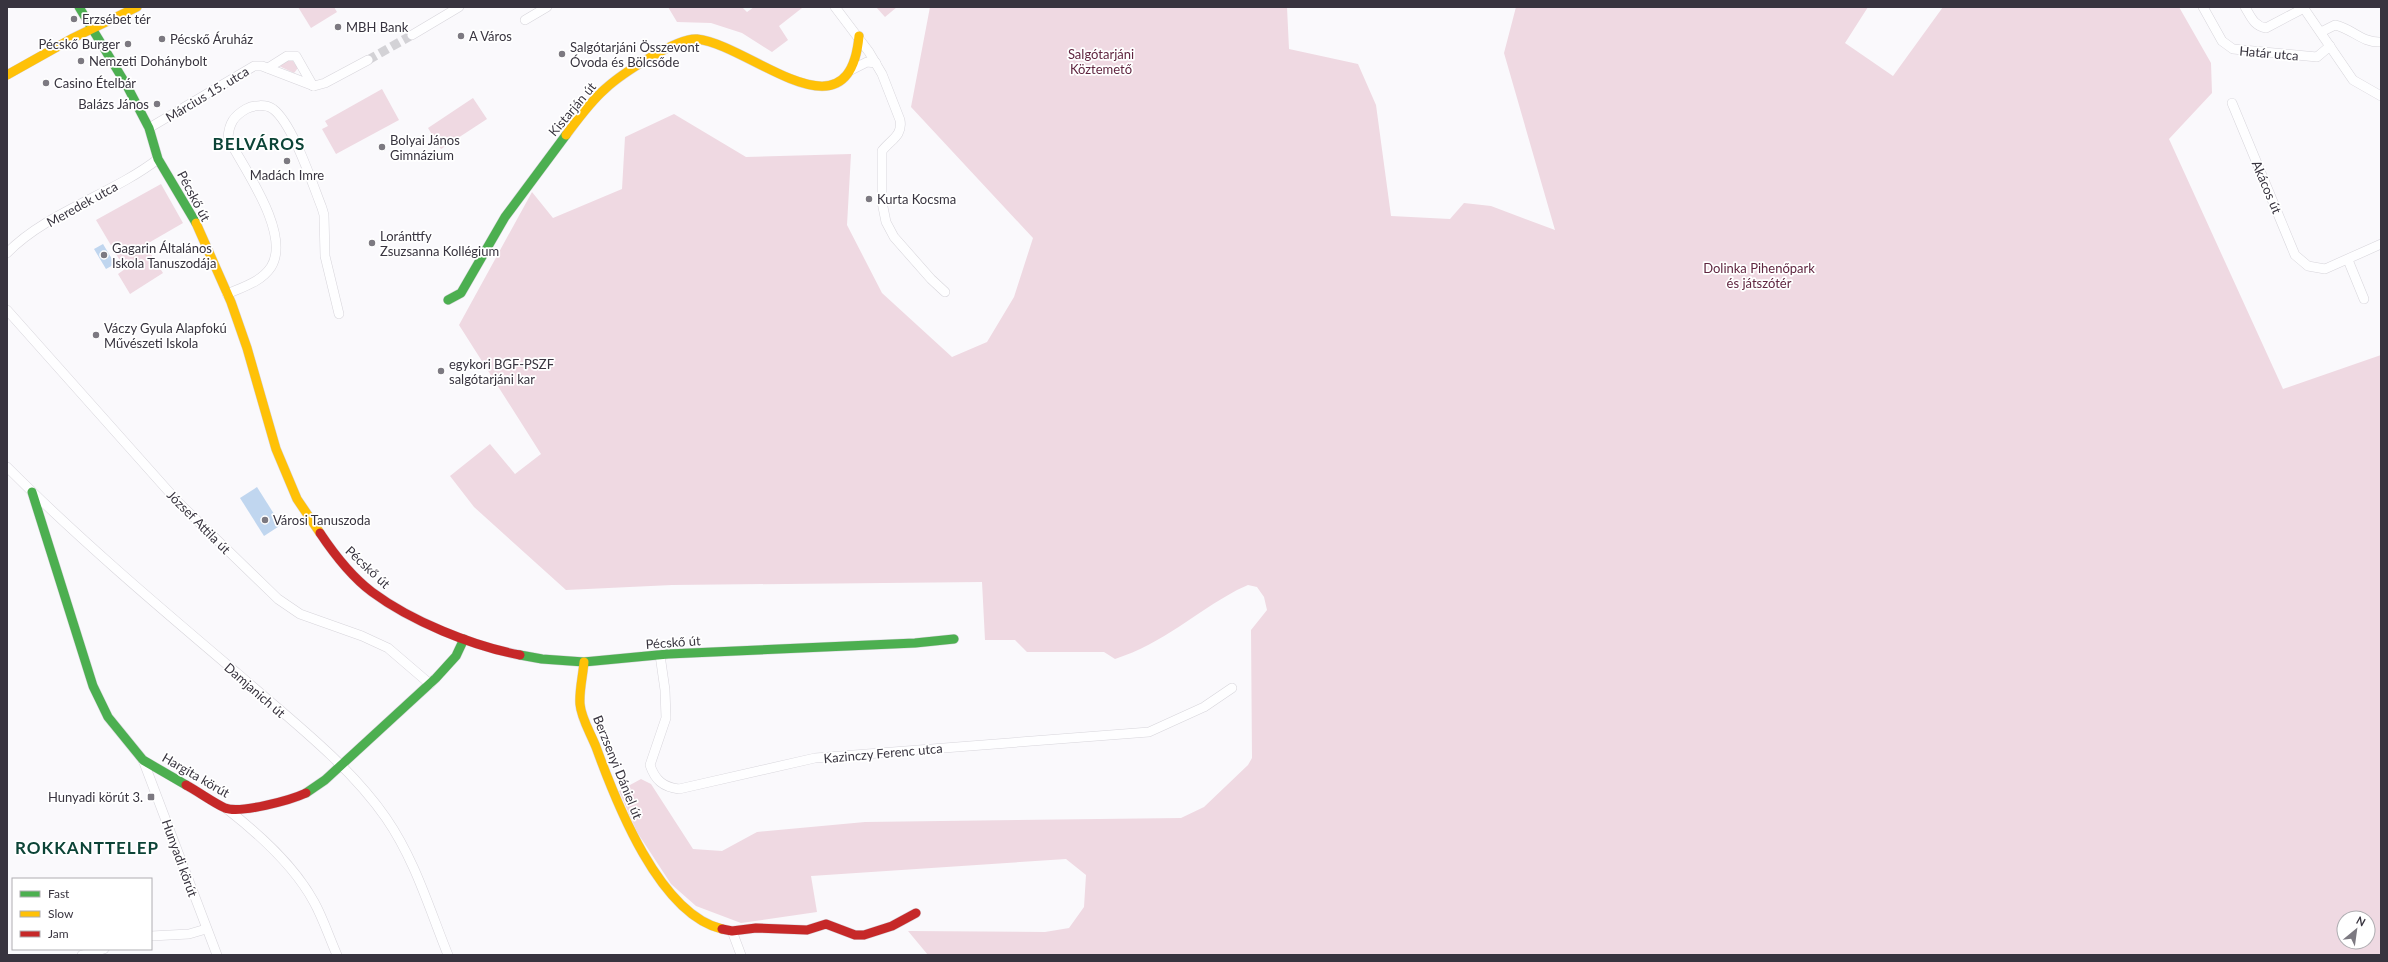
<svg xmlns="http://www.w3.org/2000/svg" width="2388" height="962" viewBox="0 0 2388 962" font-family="Lato,sans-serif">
<rect width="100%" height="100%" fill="#faf9fc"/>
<g fill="#efd9e2" fill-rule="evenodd">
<path d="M298,7H334L337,12L311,28Z"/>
<path d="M668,7H742L747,12L754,7L802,8L779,26L788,40L772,52L742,33L711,23L677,22Z"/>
<path d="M876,7H897L885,17Z"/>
<path d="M930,7H1287L1289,49L1358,64L1376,105L1391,216L1450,219L1464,203L1491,206L1555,230L1504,53L1516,7H1868L1845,43L1893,76L1943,7H2179L2211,63L2212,93L2169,139L2283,389L2381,355V955H928L908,931L1045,932L1069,928L1084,907L1086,875L1066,859L811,876L817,912L741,923L696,906L671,884L637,832L619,791L641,779L651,784L693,849L722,851L757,832L865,822L1181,818L1204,807L1248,765L1252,758L1251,630L1267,610L1264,597L1257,587L1248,585L1237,590C1194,613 1164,643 1115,659L1104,652H1027L1015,640H985L982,582L672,585L566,590L474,507L450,476L490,444L515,474L541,454L459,325L532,192L553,218L622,189L625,137L674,114L746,157L851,154L847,225L882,293L952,357L987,342L1014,297L1033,238L911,107ZM2344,918H2368V942H2344Z"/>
<path d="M290,57L298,68L294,73L277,65Z"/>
<path d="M382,89L399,120L336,154L322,129L328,126L325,121Z"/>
<path d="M473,98L487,119L441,149L428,128Z"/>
<path d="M161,184L183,223L145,245L163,273L130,294L118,274L125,269L96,220Z"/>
</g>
<g fill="#c0d6ef">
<path d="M103,244L115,264L106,269L94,249Z"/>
<path d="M257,487L281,525L264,536L240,498Z"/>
</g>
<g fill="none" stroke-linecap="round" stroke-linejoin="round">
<path stroke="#d3d2d6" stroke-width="9" stroke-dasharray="9 4.5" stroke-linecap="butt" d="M368,60L412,35"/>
<g stroke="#d7d5db" stroke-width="10">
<g id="street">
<path d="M835,7L869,52L882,74L900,120C903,136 890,140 882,151V202L886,222L894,237L931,279L945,292"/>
<path d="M2203,7L2222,41L2233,49L2317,57L2330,46"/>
<path d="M2245,7C2251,17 2254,26 2266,28L2304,8"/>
<path d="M2303,7L2353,80L2381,96"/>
<path d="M525,20L547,7"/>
<path d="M2321,32L2335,25C2353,29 2362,43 2381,42"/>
<path d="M412,35L459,7"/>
<path d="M268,68L287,56H296L313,86"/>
<path d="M851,70L867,62L876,63"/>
<path d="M2232,103L2295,255L2308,266L2325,269L2381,244"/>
<path d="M149,128L254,66H262L314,86L325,83L368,60"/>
<path d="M7,253C47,212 113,194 158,159"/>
<path d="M2348,260L2364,299"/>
<path d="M227,294C243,287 261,282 271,267C292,234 243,167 228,138C229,123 234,116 246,109C253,105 266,104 273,109C293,124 312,183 322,208L324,215L325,256L339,314"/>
<path d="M7,310L178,502L278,599L300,614L362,636L388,648L430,684"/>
<path d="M7,467C80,540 158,606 237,673C287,717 348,763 386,818C415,860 429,908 448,955"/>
<path d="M660,655L665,690L666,718L650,765C655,780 663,787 679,789L815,758L1149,732L1204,707L1232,688"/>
<path d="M143,760L217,955"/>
<path d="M227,809C259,834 294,865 314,902C323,918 329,937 337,955"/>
<path d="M732,931L741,955"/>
<path d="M151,936L189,934L206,929"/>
<path d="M82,955L104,949"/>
</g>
</g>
<g stroke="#d7d5db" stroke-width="10">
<g id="fast">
<path d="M79,7L127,86L149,128L158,159L196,223"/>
<path d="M448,300L461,293L505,217L566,135"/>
<path d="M32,492L93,686L108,717L143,760L186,785"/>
<path d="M520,655L542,659L584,662L668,654L915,643L954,639"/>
<path d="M306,793L325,780L436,678L456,656L464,639"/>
</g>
</g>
<g stroke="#d7d5db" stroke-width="10">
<g id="slow">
<path d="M7,75L73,38L137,7"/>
<path d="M566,135C578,119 590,102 605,89C620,75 677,37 697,39C751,45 849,144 859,36"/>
<path d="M196,223L231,302L247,348L276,449L297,499L320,533"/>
<path d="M584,662C583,675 579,691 580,704C581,718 591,734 596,747C616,802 659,914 722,929"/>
</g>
</g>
<g stroke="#d7d5db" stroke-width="10">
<g id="jam">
<path d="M320,533C334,554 352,577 372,592C411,621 472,646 520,655"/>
<path d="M186,785C199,792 212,802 225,808C240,814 291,800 306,793"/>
<path d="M722,929L732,931L756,928L807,930L826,924L855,935H864L892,926L916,913"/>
</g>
</g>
<use href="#street" stroke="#fefeff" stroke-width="9"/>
<use href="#fast" stroke="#4caf50" stroke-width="9"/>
<use href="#slow" stroke="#ffc107" stroke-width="9"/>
<use href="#jam" stroke="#c62828" stroke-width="9"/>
</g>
<g fill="#7c7981" stroke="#fff" stroke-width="1.5">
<circle cx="74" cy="19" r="4"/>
<circle cx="338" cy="27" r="4"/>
<circle cx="461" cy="36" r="4"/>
<circle cx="162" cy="39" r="4"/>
<circle cx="128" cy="44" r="4"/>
<circle cx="562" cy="54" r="4"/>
<circle cx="81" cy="61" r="4"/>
<circle cx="46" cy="83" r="4"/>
<circle cx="157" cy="104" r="4"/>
<circle cx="382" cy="147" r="4"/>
<circle cx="287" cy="161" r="4"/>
<circle cx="869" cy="199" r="4"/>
<circle cx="372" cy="243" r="4"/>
<circle cx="104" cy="255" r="4"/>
<circle cx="96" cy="335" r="4"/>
<circle cx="441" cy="371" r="4"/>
<circle cx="265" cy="520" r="4"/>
<rect x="147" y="793" width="8" height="8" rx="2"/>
</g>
<g text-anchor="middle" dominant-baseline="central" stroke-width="3.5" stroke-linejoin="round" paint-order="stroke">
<g font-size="13" fill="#38343f" stroke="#fff" text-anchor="start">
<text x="82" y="19">Erzsébet tér</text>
<text x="346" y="27">MBH Bank</text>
<text x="469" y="36">A Város</text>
<text x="170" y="39">Pécskő Áruház</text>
<text x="120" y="44" text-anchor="end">Pécskő Burger</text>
<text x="570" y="47">Salgótarjáni Összevont<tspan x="570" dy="15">Óvoda és Bölcsőde</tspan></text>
<text x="89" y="61">Nemzeti Dohánybolt</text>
<text x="54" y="83">Casino Ételbár</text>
<text x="149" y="104" text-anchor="end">Balázs János</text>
<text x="390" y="140">Bolyai János<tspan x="390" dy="15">Gimnázium</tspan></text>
<text x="287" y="175" text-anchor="middle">Madách Imre</text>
<text x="877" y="199">Kurta Kocsma</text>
<text x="380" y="236">Loránttfy<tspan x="380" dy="15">Zsuzsanna Kollégium</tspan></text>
<text x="112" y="248">Gagarin Általános<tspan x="112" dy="15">Iskola Tanuszodája</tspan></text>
<text x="104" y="328">Váczy Gyula Alapfokú<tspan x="104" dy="15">Művészeti Iskola</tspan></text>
<text x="449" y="364">egykori BGF-PSZF<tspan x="449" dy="15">salgótarjáni kar</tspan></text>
<text x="273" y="520">Városi Tanuszoda</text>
<text x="143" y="797" text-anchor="end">Hunyadi körút 3.</text>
</g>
<g font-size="13" fill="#38343f" stroke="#fff">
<text transform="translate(2269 53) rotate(5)">Határ utca</text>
<text transform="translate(207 94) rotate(-31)">Március 15. utca</text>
<text transform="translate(572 109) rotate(-50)">Kistarján út</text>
<text transform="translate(2267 187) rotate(67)">Akácos út</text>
<text transform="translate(194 196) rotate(62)">Pécskő út</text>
<text transform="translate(82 204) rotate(-29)">Meredek utca</text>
<text transform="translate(199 522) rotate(45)">József Attila út</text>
<text transform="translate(368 567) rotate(43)">Pécskő út</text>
<text transform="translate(673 642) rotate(-4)">Pécskő út</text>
<text transform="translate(255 690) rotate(41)">Damjanich út</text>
<text transform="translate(883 753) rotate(-5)">Kazinczy Ferenc utca</text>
<text transform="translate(618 767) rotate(68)">Berzsenyi Dániel út</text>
<text transform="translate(196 775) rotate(30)">Hargita körút</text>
<text transform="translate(180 858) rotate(70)">Hunyadi körút</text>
</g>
<g font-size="13" fill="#602640" stroke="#fff">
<text x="1101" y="54">Salgótarjáni<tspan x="1101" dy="15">Köztemető</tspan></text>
<text x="1759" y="268">Dolinka Pihenőpark<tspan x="1759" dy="15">és játszótér</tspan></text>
</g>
<g font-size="17" font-weight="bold" letter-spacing="1" fill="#0c4437" stroke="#fff">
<text x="259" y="143">BELVÁROS</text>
<text x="87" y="847">ROKKANTTELEP</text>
</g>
</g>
<rect width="2388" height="962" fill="none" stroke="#38343f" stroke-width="16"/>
<rect x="12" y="878" width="140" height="72" fill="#ffffff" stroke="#afaeb2"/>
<rect x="20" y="891" width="20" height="6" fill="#4caf50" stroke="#afaeb2"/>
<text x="48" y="898" font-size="12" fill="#38343f">Fast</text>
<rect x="20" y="911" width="20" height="6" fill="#ffc107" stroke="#afaeb2"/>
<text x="48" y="918" font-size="12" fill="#38343f">Slow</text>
<rect x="20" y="931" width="20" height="6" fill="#c62828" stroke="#afaeb2"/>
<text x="48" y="938" font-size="12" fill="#38343f">Jam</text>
<g transform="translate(2356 930) rotate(29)"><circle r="19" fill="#ffffff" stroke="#afaeb2"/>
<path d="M0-3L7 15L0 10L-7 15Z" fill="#7c7981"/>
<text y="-6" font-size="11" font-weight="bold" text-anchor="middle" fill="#38343f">N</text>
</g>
</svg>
